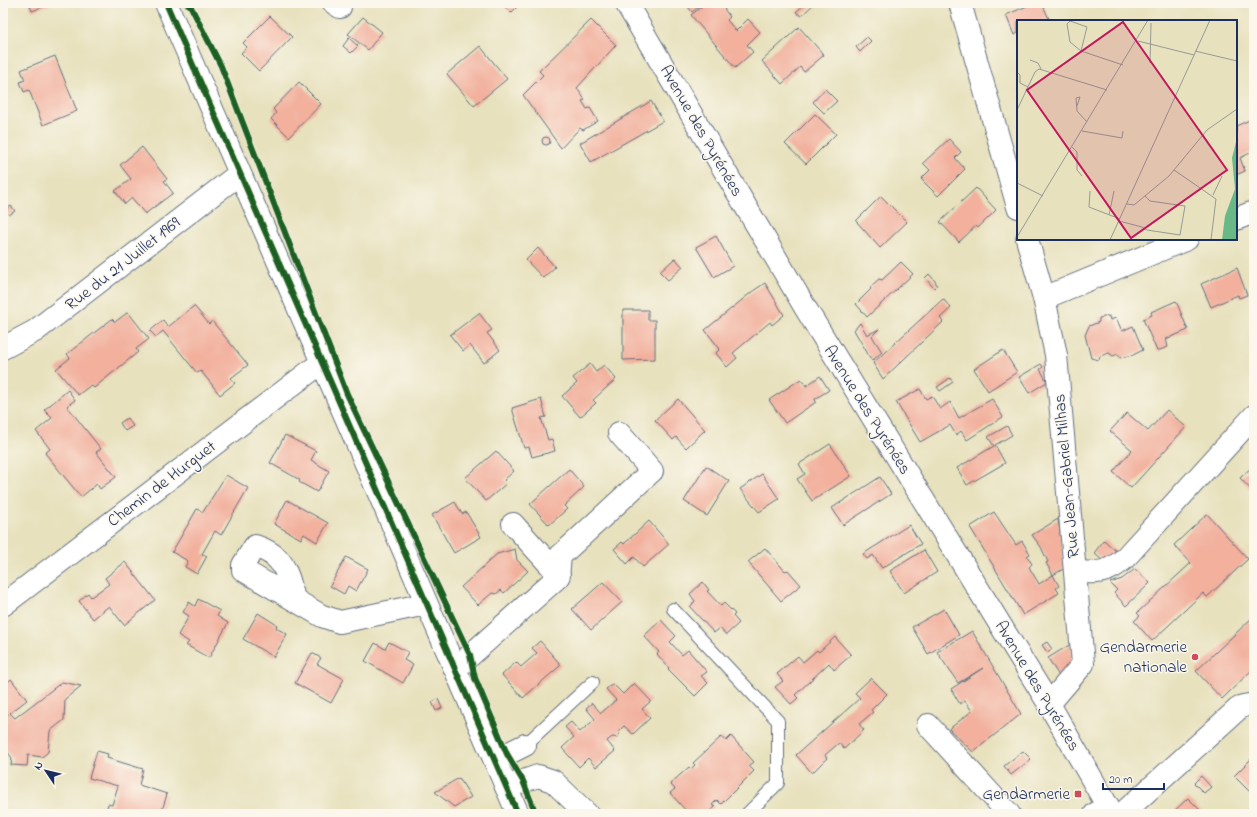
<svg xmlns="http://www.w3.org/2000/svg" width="1257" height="817" viewBox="0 0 1257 817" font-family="'Indie Flower',sans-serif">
<rect width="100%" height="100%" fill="#fbf7ec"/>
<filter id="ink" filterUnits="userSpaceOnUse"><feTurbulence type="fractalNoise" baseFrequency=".025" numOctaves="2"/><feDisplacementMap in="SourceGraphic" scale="8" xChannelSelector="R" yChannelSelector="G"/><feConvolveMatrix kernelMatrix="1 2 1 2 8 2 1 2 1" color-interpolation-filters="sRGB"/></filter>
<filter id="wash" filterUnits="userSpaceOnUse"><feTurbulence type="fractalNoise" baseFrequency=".012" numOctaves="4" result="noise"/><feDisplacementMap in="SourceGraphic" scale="16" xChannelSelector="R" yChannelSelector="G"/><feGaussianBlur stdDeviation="0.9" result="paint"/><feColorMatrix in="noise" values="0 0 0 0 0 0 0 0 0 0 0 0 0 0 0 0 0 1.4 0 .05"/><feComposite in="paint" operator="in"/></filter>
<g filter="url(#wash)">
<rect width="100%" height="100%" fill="#e7e1bd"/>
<g id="blocks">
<g fill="#f2b09d">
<path d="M29,3H53L32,11Z"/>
<path d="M502,3H521L511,13Z"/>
<path d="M685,3H703L692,12Z"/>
<path d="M706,3H732L724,9L730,17L727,20L736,31L748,19L760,32L747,45L753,52L735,68L691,15Z"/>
<path d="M806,3H815L801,16L796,12Z"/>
<path d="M1034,3H1042L1050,21H1018V33L1014,35L1006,15Z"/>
<path d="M270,16L292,37L259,71L241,53L247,47L243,43Z"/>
<path d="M363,17L382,32L368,50L348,34Z"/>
<path d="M591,20L616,45L577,88L585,100L582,101L587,109L590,108L598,121L583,130L580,128L561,148L523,95L543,75L539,71Z"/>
<path d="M799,27L824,55L804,72L800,67L782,84L762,61Z"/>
<path d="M867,37L871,41L860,52L856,47Z"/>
<path d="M349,38L358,46L351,53L343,46Z"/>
<path d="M480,46L507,79L474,106L447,74Z"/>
<path d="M55,56L77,111L43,125L29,90L24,92L20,82L25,80L21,70Z"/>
<path d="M299,82L321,104L289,137L271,119L276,113L273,109Z"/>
<path d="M825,89L837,101L824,113L813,102Z"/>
<path d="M651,101L663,121L591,162L580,143Z"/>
<path d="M815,114L836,134L806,164L785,144Z"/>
<path d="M1252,119L1254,125V151L1240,158L1245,171L1236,175V126Z"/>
<circle cx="546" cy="141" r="4"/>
<path d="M949,139L961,152L955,158L965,169L938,196L921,179L930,170L923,163Z"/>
<path d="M142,147L167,179L164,181L173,193L145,214L132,198L125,204L115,191L131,179L120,165Z"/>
<path d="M976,188L996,210L978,228L976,226L959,242L940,222Z"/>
<path d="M881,196L907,222L880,248L856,221Z"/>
<path d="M11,206L15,211L9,215L4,210Z"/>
<path d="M716,236L733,266L714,277L696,247Z"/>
<path d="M538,248L555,267L543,278L526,260Z"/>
<path d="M675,258L683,267L668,280L660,272Z"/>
<path d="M901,262L913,274L867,317L856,304L871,289L870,287L879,279L882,280Z"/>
<path d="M1237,268L1247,295L1239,298L1238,295L1211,307L1201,284Z"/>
<path d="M929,274L935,281L937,285L934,288L925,278Z"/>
<path d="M765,283L784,315L772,325L770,322L733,353L737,358L727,367L716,353L720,349L705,330L753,291Z"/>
<path d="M943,299L951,308L940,318L943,322L883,379L873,363Z"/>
<path d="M1176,301L1188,330L1166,339L1168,347L1157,351L1143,319L1152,315L1151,312Z"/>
<path d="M194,306L209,324L212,321L248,365L231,378L235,383L220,395L201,371L197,373L163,331L156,337L150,331L163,320L168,327Z"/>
<path d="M623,310H648V320H655V359L623,360Z"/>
<path d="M128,312L149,339L136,349L138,352L94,388L91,385L78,395L56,369L70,358L67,354L112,319L115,322Z"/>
<path d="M479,313L492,330L487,333L500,350L484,363L470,345L463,351L450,335Z"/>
<path d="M1109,316L1110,320L1116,318L1122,331L1133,326L1143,350L1133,355L1120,358L1118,354L1113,356L1109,353L1100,356L1099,360L1091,358L1085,335L1089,326L1099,322V318Z"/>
<path d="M860,323L867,335L879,329L872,336L882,352L872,361L854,330Z"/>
<path d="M1003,350L1017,372L988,391L974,369Z"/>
<path d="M590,364L596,372L604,365L616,379L593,400L596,403L580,417L562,396L577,383L573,378Z"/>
<path d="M1041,364L1043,367L1040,369L1047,382L1029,393L1019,377Z"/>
<path d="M820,376L829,390L815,399L816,402L785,423L769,400L801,379L806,386Z"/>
<path d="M950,378L953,382L940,391L937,387Z"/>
<path d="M920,389L926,399L932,396L940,409L950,402L959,418L992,399L1003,417L967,440L961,431L956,435L950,425L920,442L896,402Z"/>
<path d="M68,390L75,400L67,406L101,449L96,452L116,477L100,489L97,484L81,497L45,453L50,449L36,431L52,418L44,410Z"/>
<path d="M541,399L546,417L541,418L548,440L552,439L555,451L532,457L529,447L524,448L512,408Z"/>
<path d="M678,399L705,430L686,448L676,437L673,440L655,420Z"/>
<path d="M1167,410L1186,427L1131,488L1113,472L1132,450L1110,431L1127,413L1148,431Z"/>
<path d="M127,418L133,426L125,431L120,423Z"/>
<path d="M1007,426L1012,435L995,445L1005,463L967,485L957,468L994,446L988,437Z"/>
<path d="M285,435L316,451L311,460L329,471L317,492L299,482L300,480L270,463Z"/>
<path d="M830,444L851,476L812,501L797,479L805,474L799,464Z"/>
<path d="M496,451L514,471L504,480L507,483L486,501L465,478Z"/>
<path d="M1254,465V493L1240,478Z"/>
<path d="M706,466L729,481L707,516L684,501Z"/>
<path d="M569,469L584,487L564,506L567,509L549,525L530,504Z"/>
<path d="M762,474L779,499L759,512L740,489Z"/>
<path d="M226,475L248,488L221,535L215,531L202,554L207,556L197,574L185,567L188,561L172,552L197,509L203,512Z"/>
<path d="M880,477L891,494L843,525L832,508Z"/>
<path d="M287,500L328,523L317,542L304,534L301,539L274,524Z"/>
<path d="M455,502L462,514L466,512L481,537L454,553L432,515Z"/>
<path d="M994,512L1016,545L1022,541L1030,554L1027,556L1032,564L1029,567L1039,584L1053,575L1059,586L1056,588L1059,593L1023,615L970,527Z"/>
<path d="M1207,514L1248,559L1207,597L1203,593L1152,641L1134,621L1140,616L1137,613L1191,563L1174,545Z"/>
<path d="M1058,519L1065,568L1053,575L1046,563L1048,562L1041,547L1032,535Z"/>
<path d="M649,521L669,544L643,567L634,557L627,564L614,549L622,542L624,544Z"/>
<path d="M909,525L921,544L882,568L873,555L867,559L863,554Z"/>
<path d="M1104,540L1119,554L1104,562L1094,553Z"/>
<path d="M765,548L785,571L788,570L801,585L781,601L748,562Z"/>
<path d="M515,549L517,560L528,571L504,593L501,590L496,594L492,593L478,605L461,587L497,554Z"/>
<path d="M924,550L937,572L904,593L890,571Z"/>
<path d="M346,557L368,569L356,591L348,586L344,594L330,586Z"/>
<path d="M125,562L155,600L124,625L109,606L93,619L79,601L88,593L91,597L109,584L105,578Z"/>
<path d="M1135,569L1150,583L1126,606L1114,593L1117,590L1110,583L1122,579Z"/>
<path d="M603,582L622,602L591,630L572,609Z"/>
<path d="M703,582L709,590L707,591L721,606L724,603L735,614L733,616L739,623L726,635L720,628L714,633L690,607L695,601L690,594Z"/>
<path d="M198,599L220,611L217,616L228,623L209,658L186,645L189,642L178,635L189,616L183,612L189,602L195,606Z"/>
<path d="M944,609L959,635L928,654L912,627Z"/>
<path d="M258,613L277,625L276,628L287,634L274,657L243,639Z"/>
<path d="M1254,616V668L1222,699L1196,671Z"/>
<path d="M661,620L676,636L670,642L682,655L688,650L707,672L701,676L708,683L695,696L668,669L669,668L657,654L659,652L644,636Z"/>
<path d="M972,631L1021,714L973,752L949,729L972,711L965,701L960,704L951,689L983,668L958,683L937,652Z"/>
<path d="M835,637L851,655L834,670L829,663L795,695L798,698L791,704L775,687L783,681L777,674L798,656L803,662L817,650L819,652Z"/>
<path d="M540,641L561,665L523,698L502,675L516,662L521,667L537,653L532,648Z"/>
<path d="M389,642L408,652L404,660L413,665L403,683L365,661L375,643L385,649Z"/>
<path d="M1047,642L1052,649L1047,652L1042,645Z"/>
<path d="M1071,644L1073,666L1059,676L1048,658Z"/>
<path d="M312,653L321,658L317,664L344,679L331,703L295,683Z"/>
<path d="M3,676L8,682L11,679L27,700L10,713L15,718L62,682L81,686L65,699L64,720L50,731L48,752L42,757L28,755L27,766L11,765L12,758L3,746V718L8,715L3,707Z"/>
<path d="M871,678L887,694L871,710L873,712L859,724L864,730L844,749L839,743L825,755L827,758L812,773L796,755L860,698L855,693Z"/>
<path d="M634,683L651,701L642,709L650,718L633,734L624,726L619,731L618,738L612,737L607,741L615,751L596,767L588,758L579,767L562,748L574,737L565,727L571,722L580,732L595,719L586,708L592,703L601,713L616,700L606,689L613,684L623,694Z"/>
<path d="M438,699L442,708L436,711L432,702Z"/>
<path d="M722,736L726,741L731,736L754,762L749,766L754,771L721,804L717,800L712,805L715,807L707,814H689L670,793L675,789L670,784L689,767L691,769L695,765L693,763Z"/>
<path d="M97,751L108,754L107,758L143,769L139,785L167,794L161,814H105L108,804L112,805L118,786L89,778Z"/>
<path d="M1023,751L1031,759L1011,775L1004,766Z"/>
<path d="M1252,758L1254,760V796L1234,776Z"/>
<path d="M1201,776L1211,787L1204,793L1194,783Z"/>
<path d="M459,778L471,797L454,807L435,792Z"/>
<path d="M1188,798L1204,814H1171Z"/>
</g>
</g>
</g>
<g filter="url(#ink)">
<use href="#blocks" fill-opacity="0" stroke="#626d7f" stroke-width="1"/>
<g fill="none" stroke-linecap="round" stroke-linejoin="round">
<g stroke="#626d7f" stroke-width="14">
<g id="lane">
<path d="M673,609L778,721V783L747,814"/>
<path d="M525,745L593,682"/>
</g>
</g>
<g stroke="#626d7f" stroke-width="24">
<g id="street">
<path d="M166,3L518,814"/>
<path d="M334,3L340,7"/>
<path d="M960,3L1018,207"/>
<path d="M1236,219L1254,212"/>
<path d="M1027,239L1044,298L1056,355L1083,664L1049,704"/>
<path d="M1044,298L1187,239"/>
<path d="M3,348L35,331L239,174"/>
<path d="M513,524L559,575"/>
<path d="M1075,572C1097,573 1107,574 1124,559L1254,416"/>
<path d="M294,599C287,572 285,556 255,546L243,565V570L322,616L340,622L426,604"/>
<path d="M3,605L321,363"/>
<path d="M455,669L558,577L560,556L652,471L619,433"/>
<path d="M928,725L1009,814"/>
<path d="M495,760L525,745"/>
<path d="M506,787L538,776L553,781L587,814"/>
<path d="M1095,814L1108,806"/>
<path d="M1122,814L1238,709L1243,706L1254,704"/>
</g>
</g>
<g stroke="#626d7f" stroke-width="24">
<path id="secondary" d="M626,3L806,309L1049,704L1112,814"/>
</g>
<use href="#lane" stroke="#fff" stroke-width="12"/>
<use href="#street" stroke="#fff" stroke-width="22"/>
<use href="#secondary" stroke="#fff" stroke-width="22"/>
<g stroke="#fbf7ec" stroke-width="8">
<g id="cycleway">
<path d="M166,3L518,814"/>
<path d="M185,3L190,5L221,66L347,394L470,655L475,678L507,754L523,781L536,814"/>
</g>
</g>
<use href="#cycleway" stroke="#1b5e20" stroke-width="6"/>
</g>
</g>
<g fill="#d1495b" stroke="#fbf7ec" stroke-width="1.5">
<circle cx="1195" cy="657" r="4"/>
<rect x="1074" y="790" width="8" height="8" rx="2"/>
</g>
<g text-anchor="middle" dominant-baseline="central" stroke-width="3" stroke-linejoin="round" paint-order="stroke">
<g font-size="17" fill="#1b2f5e" stroke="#fbf7ec">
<text transform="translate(701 131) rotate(60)">Avenue des Pyrénées</text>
<text transform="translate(123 264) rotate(-38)">Rue du 21 Juillet 1969</text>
<text transform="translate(867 410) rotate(58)">Avenue des Pyrénées</text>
<text transform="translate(1067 476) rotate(-95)">Rue Jean-Gabriel Milhas</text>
<text transform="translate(162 484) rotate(-37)">Chemin de Hurguet</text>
<text transform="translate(1037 686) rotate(59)">Avenue des Pyrénées</text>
</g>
<g font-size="17" fill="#1b2f5e" stroke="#fbf7ec" text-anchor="end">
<text x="1187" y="647">Gendarmerie<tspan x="1187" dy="20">nationale</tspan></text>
<text x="1070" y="794">Gendarmerie</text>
</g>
</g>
<g transform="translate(1017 20)">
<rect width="220" height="220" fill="#e7e1bd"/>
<path d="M220,118V220H205L208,196L218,169L215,138Z" fill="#68b986"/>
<path fill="none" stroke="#959a97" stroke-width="1" d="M121,21L177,35M64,31L53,22L50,4L53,1L70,7L64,31L106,45M178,31L220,41M13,40L21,43L24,49M133,43L134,3M0,52L3,55V63L11,67M60,86L63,77L59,78L60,91L70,102M0,90L18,52L22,49L90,70M65,111L105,118L106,111M55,127L60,132V150L65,156M157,150L199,179L194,220M0,163L26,176M73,171L72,187L103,199M196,175L205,156M110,184L117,185L152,156L190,110L220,89M92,195L97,171M102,201L125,207L130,210L163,215L168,186L133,181L128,176M0,217L131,0M93,220L193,0"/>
<path fill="#c2185b" fill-opacity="0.15" stroke="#c2185b" stroke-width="2" d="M106,2L210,150L114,218L10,70Z"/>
<rect width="220" height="220" fill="none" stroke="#1b2f5e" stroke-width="2"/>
</g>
<rect width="1257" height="817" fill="none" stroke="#fbf7ec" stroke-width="16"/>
<g transform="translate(46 771) rotate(305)" stroke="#fbf7ec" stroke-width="3" paint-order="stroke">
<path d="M0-3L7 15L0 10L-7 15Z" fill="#1b2f5e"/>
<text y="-6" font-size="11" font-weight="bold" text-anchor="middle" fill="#1b2f5e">N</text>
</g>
<path d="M1103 783v6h61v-6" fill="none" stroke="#1b2f5e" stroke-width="2"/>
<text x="1109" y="783" font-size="12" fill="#1b2f5e" stroke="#fbf7ec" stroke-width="3" paint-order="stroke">20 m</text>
</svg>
